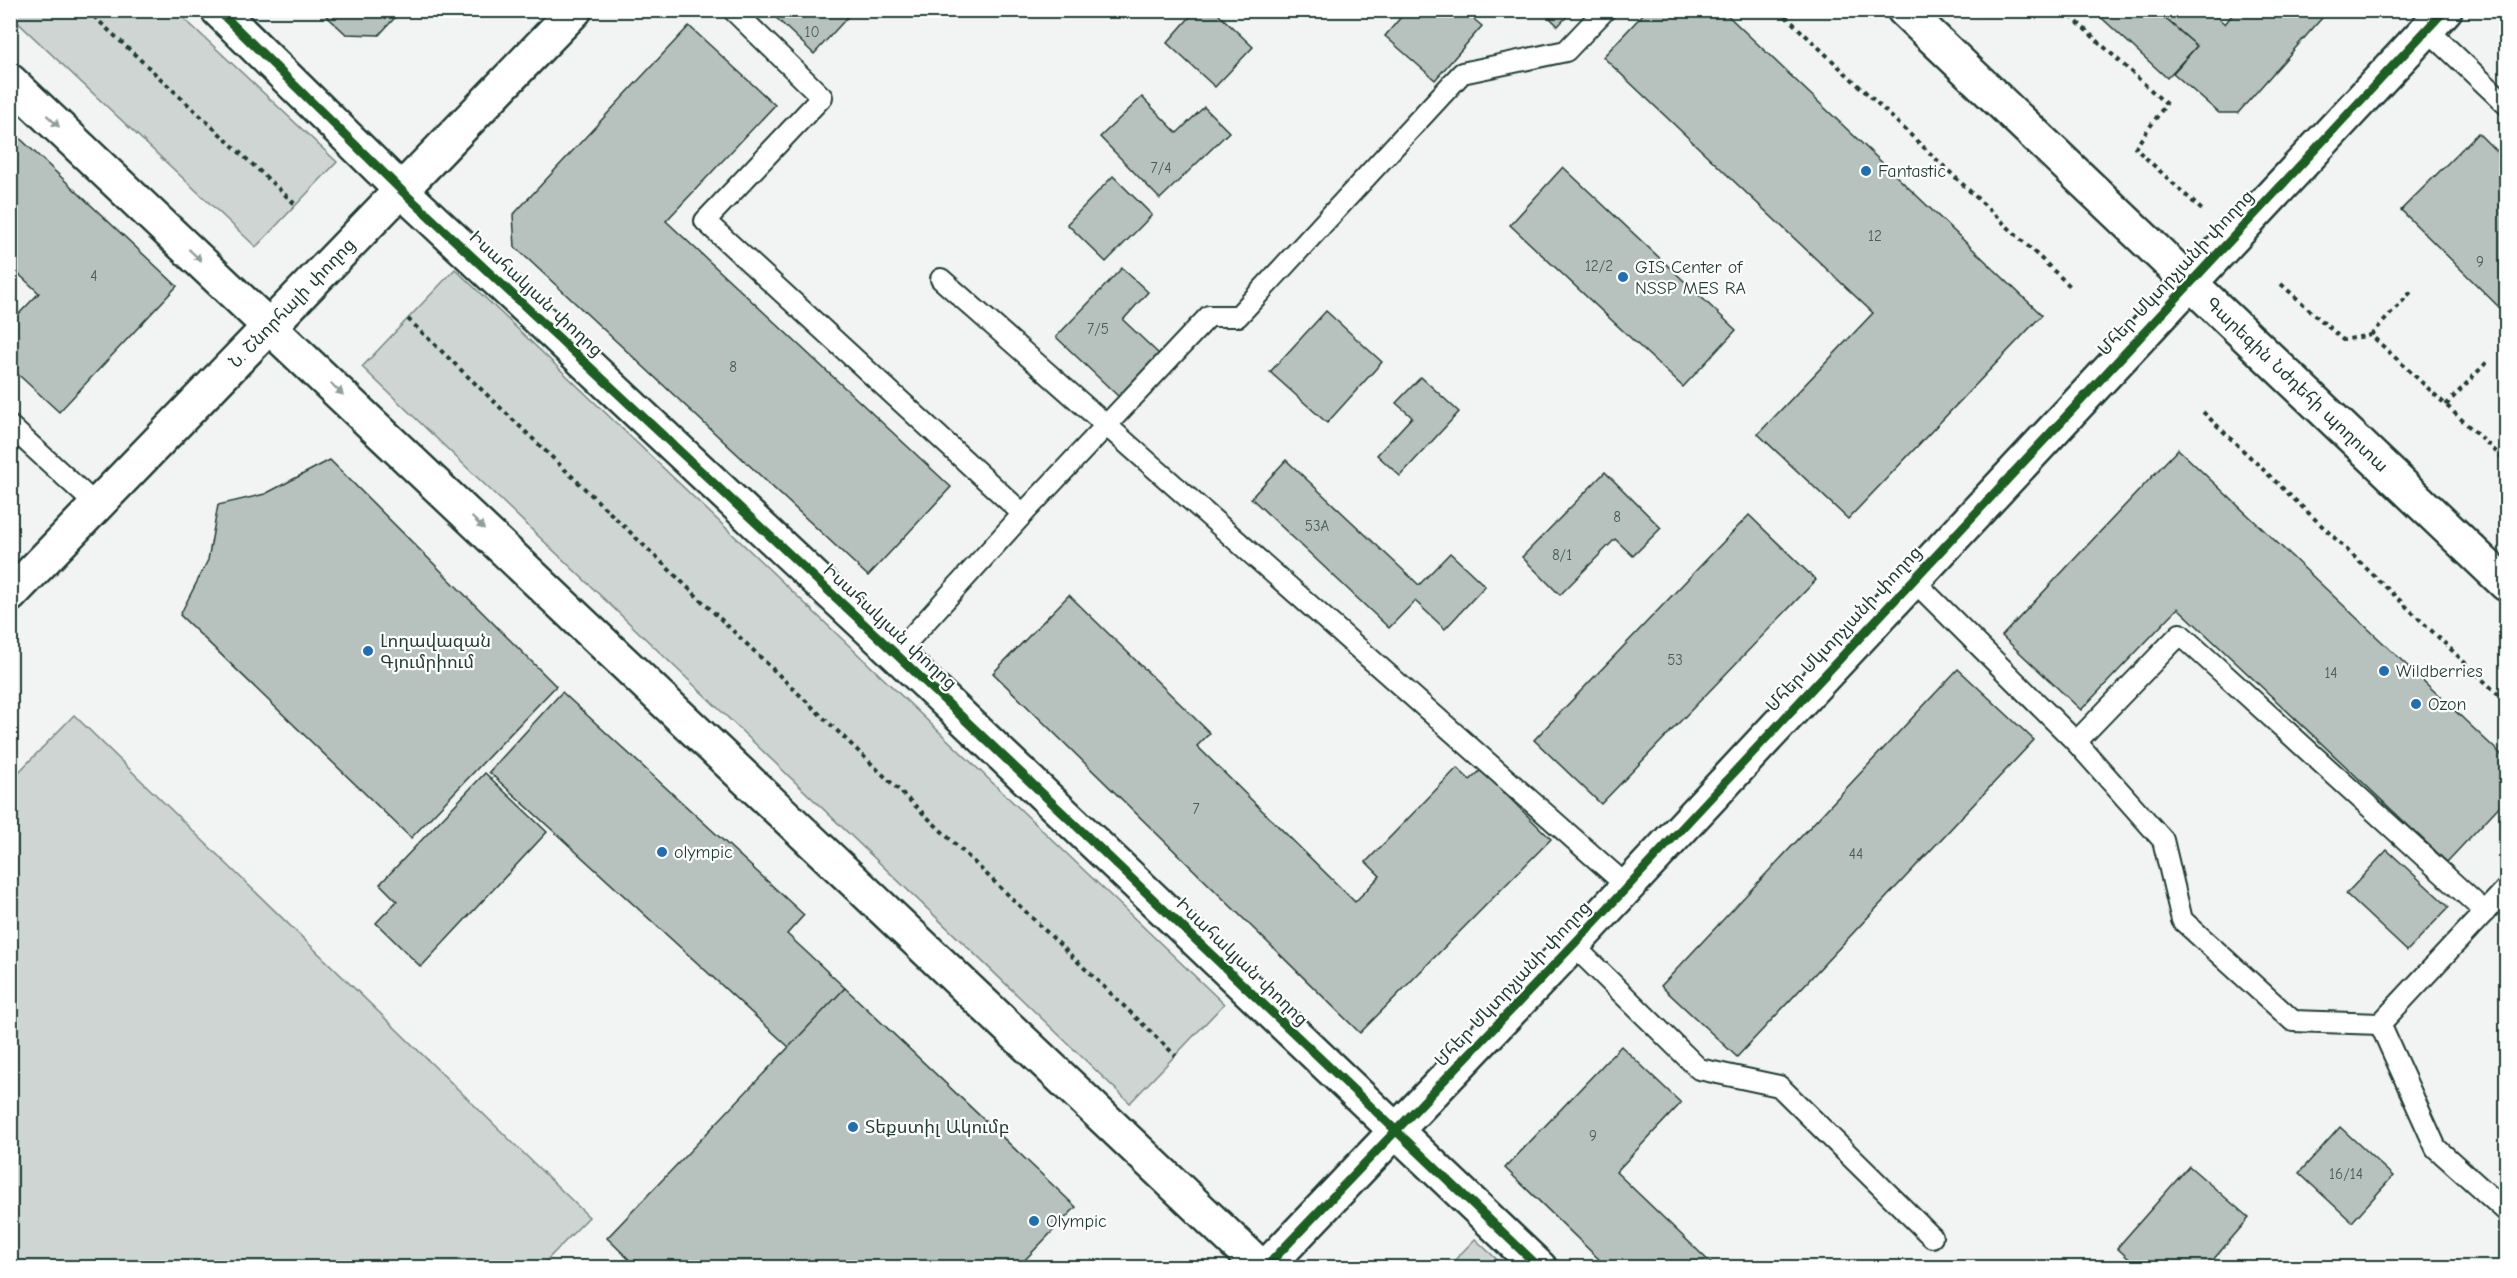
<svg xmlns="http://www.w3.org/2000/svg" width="2517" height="1278" viewBox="0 0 2517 1278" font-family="'Comic Neue','Noto Sans Armenian',sans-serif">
<rect width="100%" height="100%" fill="#f2f3f3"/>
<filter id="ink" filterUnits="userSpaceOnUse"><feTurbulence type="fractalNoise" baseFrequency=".0167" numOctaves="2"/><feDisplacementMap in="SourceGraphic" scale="12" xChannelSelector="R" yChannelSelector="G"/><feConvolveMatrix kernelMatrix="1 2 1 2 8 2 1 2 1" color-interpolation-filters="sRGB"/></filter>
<g filter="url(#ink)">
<g fill="#ced5d3" stroke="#768984" stroke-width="1.5">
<path d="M10,11H176L337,162L256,247L11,16Z"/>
<path d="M455,269L1224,1004L1130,1103L362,367Z"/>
<path d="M74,715L589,1217L540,1267H11V780Z"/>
<path d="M1475,1239L1505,1267H1448Z"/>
</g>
<g fill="#b7c1bd" stroke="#1f3d34" stroke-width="1.5">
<path d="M320,10H402L379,35L346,34Z"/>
<path d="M768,10H854L814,54Z"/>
<path d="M1196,10H1214L1253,47L1215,87L1167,43Z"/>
<path d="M1407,10H1463L1482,26L1435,80L1385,36Z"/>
<path d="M1542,10H1573L1558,26Z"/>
<path d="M1647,10H1722L2042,315L1848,519L1758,434L1873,313L1603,57Z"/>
<path d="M2093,10H2159L2158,12L2197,46L2167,78Z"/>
<path d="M2159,10H2209L2225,24L2236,10H2329L2238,113H2219L2173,73L2197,46L2158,12Z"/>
<path d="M689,26L775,105L666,221L951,487L868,576L515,247L513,215Z"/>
<path d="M1142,97L1177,133L1204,107L1229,132L1160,199L1100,137Z"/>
<path d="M10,129L177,286L59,412L10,367V323L39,293L10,266Z"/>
<path d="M2478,133L2506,161V314L2401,210Z"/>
<path d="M1563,167L1736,330L1683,387L1510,225Z"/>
<path d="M1113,176L1152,215L1106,262L1067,224Z"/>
<path d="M1122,268L1148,292L1123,320L1159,354L1119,397L1056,337Z"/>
<path d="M1326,311L1382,362L1327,423L1270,372Z"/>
<path d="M1421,377L1459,412L1400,476L1377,455L1412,417L1396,403Z"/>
<path d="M2178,449L2506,759V799L2447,862L2178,608L2081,710L2002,636Z"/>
<path d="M330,460L556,686L411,838L180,615L208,560L218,505L265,494Z"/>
<path d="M1286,460L1419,585L1450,553L1485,586L1445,629L1415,601L1389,628L1251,498Z"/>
<path d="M1605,472L1661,528L1633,556L1615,539L1560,595L1522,557Z"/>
<path d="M1749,515L1816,580L1601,804L1534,740Z"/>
<path d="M1069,595L1210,733L1197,746L1355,902L1380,876L1366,862L1457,768L1470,780L1481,770L1551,839L1360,1033L993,673Z"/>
<path d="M1958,669L2034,740L1737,1057L1661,986Z"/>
<path d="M562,692L804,915L787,934L845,988L790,1048L489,772Z"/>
<path d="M485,773L547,832L421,967L376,923L397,901L380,884Z"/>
<path d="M2387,850L2449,907L2407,951L2346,894Z"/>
<path d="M845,988L1076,1207L1017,1268H638L607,1238Z"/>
<path d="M1621,1046L1681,1103L1616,1172L1716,1268H1608L1505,1168Z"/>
<path d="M2340,1127L2393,1176L2352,1222L2299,1173Z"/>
<path d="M2189,1166L2249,1218L2206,1268H2139L2117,1248Z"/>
</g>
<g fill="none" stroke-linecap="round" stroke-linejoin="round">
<g stroke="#1f3d34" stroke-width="24">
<g id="service">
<path d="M733,10L822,97L705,221L1023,514"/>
<path d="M2427,29L2506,104"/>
<path d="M941,279L1627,886"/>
<path d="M10,426L97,506"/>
<path d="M1913,580L2076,742L2163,840L2182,920L2293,1021L2380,1024L2506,889"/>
<path d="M896,654L1023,514L1209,316H1238L1462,73L1566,51L1605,10"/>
<path d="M2076,742L2180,634L2485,912"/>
<path d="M1573,945L1699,1069L1779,1086L1932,1237"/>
<path d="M2380,1024L2436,1148L2506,1211"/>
</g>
</g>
<g stroke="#1f3d34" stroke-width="38">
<g id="minor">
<path id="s1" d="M10,595L575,10"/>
<path d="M1265,1268L1573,945L2445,10"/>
</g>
</g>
<g stroke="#1f3d34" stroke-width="38">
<g id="tertiary">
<path d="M218,10L401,190L896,654L1540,1268"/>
<path d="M10,81L1262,1268"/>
</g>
</g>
<g stroke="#1f3d34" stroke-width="38">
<g id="trunk">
<path id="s2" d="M1904,10L2506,584"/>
</g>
</g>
<g stroke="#1f3d34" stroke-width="4" stroke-dasharray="4.5 4.5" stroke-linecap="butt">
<path d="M87,10L296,205"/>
<path d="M1779,10L2072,288"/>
<path d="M2064,10L2166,104L2135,148L2203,211"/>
<path d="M2281,284L2343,340L2371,335L2506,461"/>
<path d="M408,319L1176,1056"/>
<path d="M2371,335L2411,292"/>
<path d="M2446,405L2488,361"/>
<path d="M2203,412L2506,702"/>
</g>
<use href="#service" stroke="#fff" stroke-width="20"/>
<use href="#minor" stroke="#fff" stroke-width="33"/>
<use href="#tertiary" stroke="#fff" stroke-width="33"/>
<use href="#trunk" stroke="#fff" stroke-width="33"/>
<g stroke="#fff" stroke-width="13">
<g id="cycleway">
<path d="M218,10L401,190L896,654L1540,1268"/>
<path d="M1265,1268L1573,945L2445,10"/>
</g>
</g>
<use href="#cycleway" stroke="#1b5e20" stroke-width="9"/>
</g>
<defs><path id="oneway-solid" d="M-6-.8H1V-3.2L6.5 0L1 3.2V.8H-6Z" transform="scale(1.5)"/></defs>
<g fill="#8f9e9a">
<use href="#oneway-solid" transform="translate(53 121) rotate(43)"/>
<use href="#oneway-solid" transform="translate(195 255) rotate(43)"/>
<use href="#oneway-solid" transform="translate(337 389) rotate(44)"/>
<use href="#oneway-solid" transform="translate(478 523) rotate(44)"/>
</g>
</g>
<g fill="#1f6fb2" stroke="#fff" stroke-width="2">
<circle cx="1866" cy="171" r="6"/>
<circle cx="1623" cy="277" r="6"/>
<circle cx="368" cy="651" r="6"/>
<circle cx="2384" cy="671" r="6"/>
<circle cx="2416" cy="704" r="6"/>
<circle cx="662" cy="852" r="6"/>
<circle cx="853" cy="1127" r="6"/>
<circle cx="1034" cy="1221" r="6"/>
</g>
<g text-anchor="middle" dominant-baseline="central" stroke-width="4.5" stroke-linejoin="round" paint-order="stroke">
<g font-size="15" fill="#455e56">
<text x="812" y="32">10</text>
<text x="1161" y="168">7/4</text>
<text x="1875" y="236">12</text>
<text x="2480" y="262">9</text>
<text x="1599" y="266">12/2</text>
<text x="94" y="276">4</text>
<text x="1098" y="329">7/5</text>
<text x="733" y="367">8</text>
<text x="1617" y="517">8</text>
<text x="1317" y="526">53A</text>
<text x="1562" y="555">8/1</text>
<text x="1675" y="660">53</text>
<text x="2331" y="673">14</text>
<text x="1196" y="809">7</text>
<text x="1856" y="854">44</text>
<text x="1593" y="1136">9</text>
<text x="2346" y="1174">16/14</text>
</g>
<g font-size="18" fill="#1f3d34" stroke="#fff" text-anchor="start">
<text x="1878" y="171">Fantastic</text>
<text x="1635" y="267">GIS Center of<tspan x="1635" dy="21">NSSP MES RA</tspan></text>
<text x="380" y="641">Լողավազան<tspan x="380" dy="21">Գյումրիում</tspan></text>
<text x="2396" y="671">Wildberries</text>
<text x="2428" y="704">Ozon</text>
<text x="674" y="852">olympic</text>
<text x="865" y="1127">Տեքստիլ Ակումբ</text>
<text x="1046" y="1221">Olympic</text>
</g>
<g font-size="18" fill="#1f3d34" stroke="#fff">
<text transform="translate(2176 273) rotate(-47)">Մհեր Մկտրչյանի փողոց</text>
<text transform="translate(536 294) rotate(43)">Իսահակյան փողոց</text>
<text stroke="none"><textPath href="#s1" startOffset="406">Ն. Շնորհալի փողոց</textPath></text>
<text stroke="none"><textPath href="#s2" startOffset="543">Գարեգին Նժդեհի պողոտա</textPath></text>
<text transform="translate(890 627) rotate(43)">Իսահակյան փողոց</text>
<text transform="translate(1844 629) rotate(-47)">Մհեր Մկտրչյանի փողոց</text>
<text transform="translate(1242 962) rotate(44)">Իսահակյան փողոց</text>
<text transform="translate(1513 984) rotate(-47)">Մհեր Մկտրչյանի փողոց</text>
</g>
</g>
<rect width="2517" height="1278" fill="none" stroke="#fff" stroke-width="36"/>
<rect x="18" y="18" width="2481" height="1242" fill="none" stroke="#1f3d34" stroke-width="2" filter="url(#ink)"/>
</svg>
